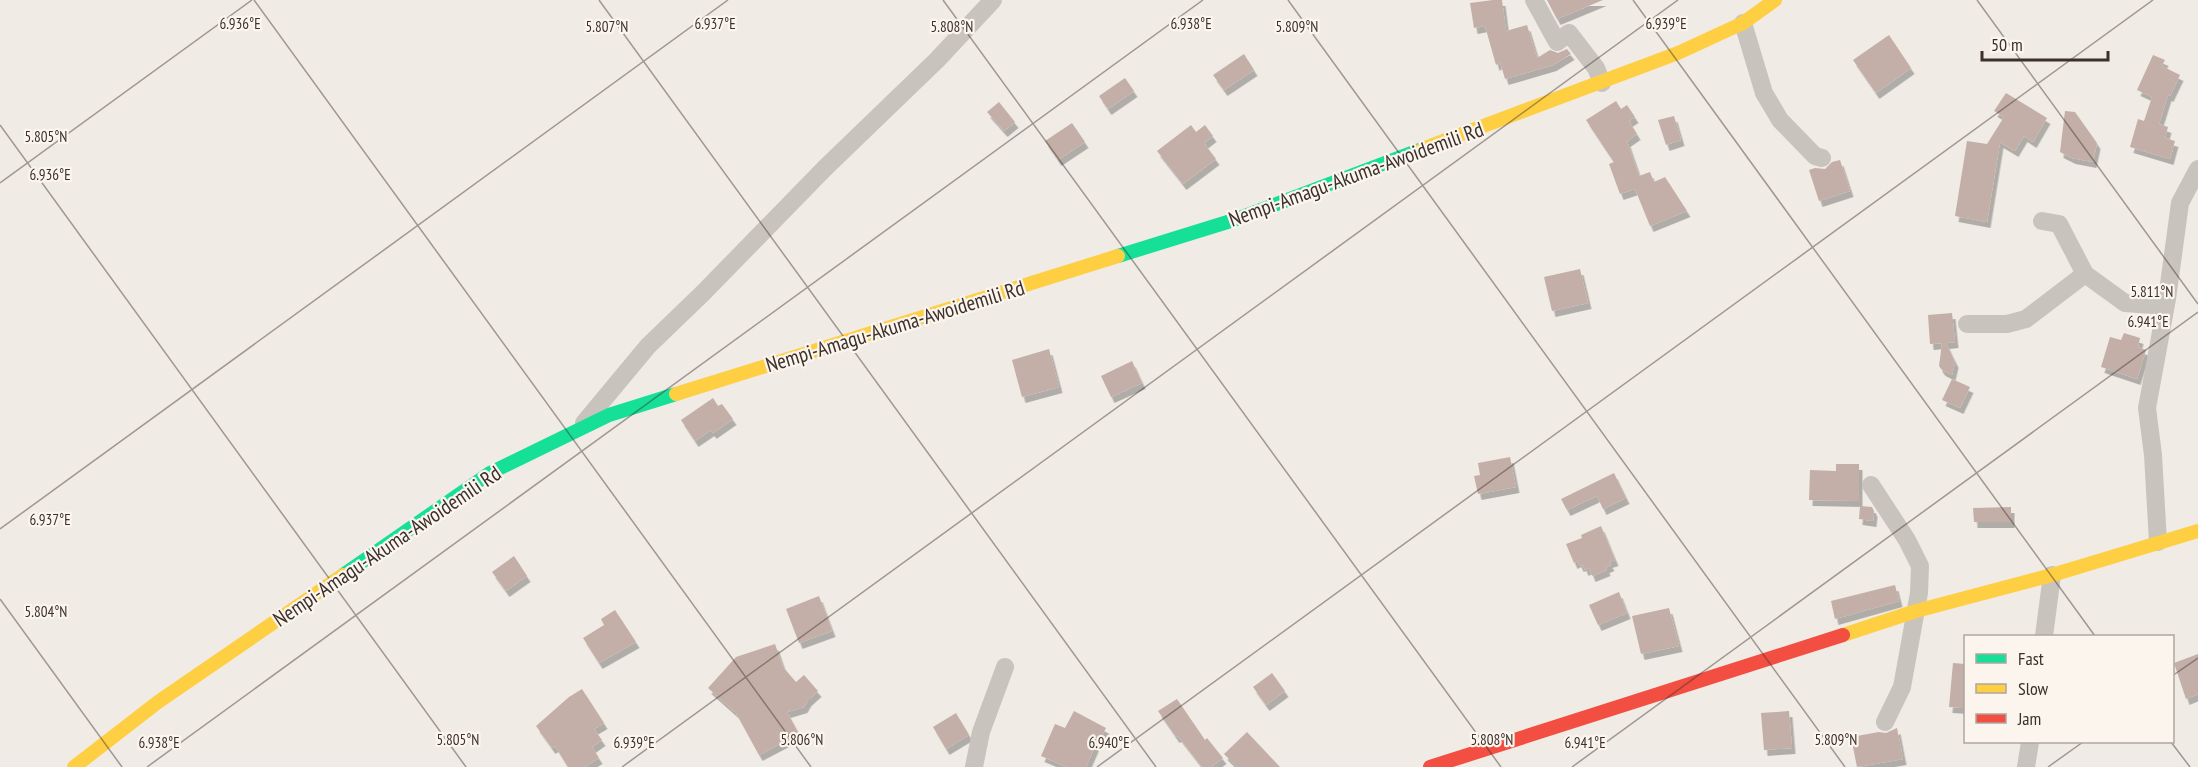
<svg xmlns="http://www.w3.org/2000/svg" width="2198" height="767" viewBox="0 0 2198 767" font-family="'PT Sans Narrow',sans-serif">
<defs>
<filter id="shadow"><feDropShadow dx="3.5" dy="6" stdDeviation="0" flood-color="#0004"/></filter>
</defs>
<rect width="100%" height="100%" fill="#f0ebe5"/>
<g fill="#c3afa7" filter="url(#shadow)">
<path d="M1493,0H1502L1506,31L1527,25L1537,58L1550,50L1558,53L1567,49L1571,54L1553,65L1505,79L1500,62L1496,65L1485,26L1474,28L1470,3Z"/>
<path d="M1547,0H1603L1557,19Z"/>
<path d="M1889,35L1911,68L1876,93L1853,60Z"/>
<path d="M1244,54L1254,70L1224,90L1213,75Z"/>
<path d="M2153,55L2165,60L2162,66L2180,75L2170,96L2168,95L2159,124L2168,127L2165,138L2175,141L2170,159L2130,147L2138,119L2144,121L2152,97L2137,90Z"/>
<path d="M1125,78L1134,91L1108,109L1099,96Z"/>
<path d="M2006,93L2047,118L2033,142L2024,136L2015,151L2000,142L1987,222L1955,216L1967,141L1987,144L2004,117L1994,111Z"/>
<path d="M1616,101L1621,109L1627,105L1635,117L1629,121L1637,134L1627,141L1639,176L1650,172L1654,182L1665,177L1687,211L1650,226L1635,189L1620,194L1609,164L1614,162L1586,120Z"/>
<path d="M999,102L1015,122L1004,131L987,112Z"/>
<path d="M2065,111L2075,112L2097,143L2093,162L2072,158L2060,152Z"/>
<path d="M1674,116L1681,140L1666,145L1658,120Z"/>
<path d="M1072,123L1085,142L1058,160L1045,141Z"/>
<path d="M1191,125L1196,132L1205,125L1213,136L1204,143L1216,159L1183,184L1157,151Z"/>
<path d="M1840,160L1850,191L1819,201L1809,170L1815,168L1825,169L1832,162Z"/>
<path d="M1580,269L1588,303L1552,311L1544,277Z"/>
<path d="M1952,313L1955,342L1946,343L1955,362L1952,375L1942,370L1939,366L1942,343L1930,344L1928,315Z"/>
<path d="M2124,333L2140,338L2138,347L2146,350L2137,379L2101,367L2110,337L2121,340Z"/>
<path d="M1049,349L1059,387L1022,397L1012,360Z"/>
<path d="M1132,361L1142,383L1111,397L1101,376Z"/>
<path d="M1952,379L1970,387L1960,408L1942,400Z"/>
<path d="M713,398L718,406L722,404L733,419L713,433L711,430L695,441L681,420Z"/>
<path d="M1510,457L1516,487L1478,494L1474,476L1480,475L1478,463Z"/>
<path d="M1836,464H1859V501L1809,500L1810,470L1836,471Z"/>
<path d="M1614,473L1626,498L1603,509L1597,496L1567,510L1561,499Z"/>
<path d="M1860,506L1872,507L1874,511L1873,521L1859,519Z"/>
<path d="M2011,507V522H1974L1973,508Z"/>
<path d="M1601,526L1615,560L1609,562L1611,565L1606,567L1607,570L1592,576L1589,568L1585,570L1583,565L1580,566L1578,561L1574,563L1566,544L1582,538L1581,535Z"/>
<path d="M514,556L527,576L506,591L492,572Z"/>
<path d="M1895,585L1899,601L1835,619L1831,601Z"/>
<path d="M1619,592L1627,613L1598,625L1589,605Z"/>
<path d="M819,596L832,631L799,643L786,609Z"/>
<path d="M1669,608L1679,646L1641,654L1632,616Z"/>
<path d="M615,610L636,642L599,663L583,638L604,625L601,619Z"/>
<path d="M775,644L783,667L796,682L804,675L818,691L808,700L804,707L787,712L799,734L759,755L736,713L708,688L736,657Z"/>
<path d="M2198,654V694L2186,699L2174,663Z"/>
<path d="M1953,663L1965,664V708L1949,707Z"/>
<path d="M1272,673L1285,691L1266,705L1253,687Z"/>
<path d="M582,689L604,723L594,729L602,740L592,747L599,758L584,767H568L555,746L552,748L536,726L569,697Z"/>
<path d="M1177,699L1205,740L1207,738L1223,758L1211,767H1202L1178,736L1176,737L1158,711Z"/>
<path d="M1074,711L1106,728L1100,740L1098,739L1086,767H1067L1041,756L1055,724L1065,728Z"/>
<path d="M1789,711L1792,748L1764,750L1761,713Z"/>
<path d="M956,713L969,735L946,749L933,727Z"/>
<path d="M1897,728L1903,759L1857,767L1851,737L1879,732L1886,733Z"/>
<path d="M1247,732L1280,767H1237L1224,754Z"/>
</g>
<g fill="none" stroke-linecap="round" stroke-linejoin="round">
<g stroke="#c9c3be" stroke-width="18">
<path d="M1534,0L1557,42L1569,33L1596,68L1602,83"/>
<path d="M1743,23L1764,93L1780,120L1815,156L1822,158"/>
<path d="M2042,221L2059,224L2085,274L2125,303L2165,306"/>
<path d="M1967,324H2007L2026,319L2085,274"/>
<path d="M584,423L648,346L703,293L825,168L937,60L993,0"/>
<path d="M1871,485L1907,540L1920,566L1919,593L1902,687L1885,722"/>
<path d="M2158,542L2153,455L2147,408L2167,299L2180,203L2198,169"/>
<path d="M2044,636L2052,575"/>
<path d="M974,767L981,732L1005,667"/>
<path d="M2026,767L2030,742"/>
</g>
<g stroke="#16e098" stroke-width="14">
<path d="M1118,256L1234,220L1422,149"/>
<path d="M343,575L490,473L609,415L676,394"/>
</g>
<g stroke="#ffcf43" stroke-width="14">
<path d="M1422,149L1678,53L1743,23L1775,0"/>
<path d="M676,394L1118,256"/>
<path d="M1843,635L1916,611L2052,575L2198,531"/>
<path d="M74,767L158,702L343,575"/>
</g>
<path stroke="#f24e42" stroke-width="14" d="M1430,767L1843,635"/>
</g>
<path fill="none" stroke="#3b302b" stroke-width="1.5" stroke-opacity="0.45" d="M254,0L811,767M599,0L1156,767M943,0L1501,767M1288,0L1845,767M1633,0L2095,636M1977,0L2198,304M0,125L466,767M0,183L252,0M0,529L728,0M0,599L122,767M2172,676L2198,658M2171,742L2190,767M147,767L1203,0M622,767L1678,0M1097,767L2153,0M1572,767L2198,312M2048,767L2083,742"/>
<g text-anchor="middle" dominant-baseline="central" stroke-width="4.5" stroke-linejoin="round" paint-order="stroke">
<g font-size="21" fill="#3b302b" stroke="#fbf5ee">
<text transform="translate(1356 174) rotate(-20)">Nempi-Amagu-Akuma-Awoidemili Rd</text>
<text transform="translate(895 326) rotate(-17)">Nempi-Amagu-Akuma-Awoidemili Rd</text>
<text transform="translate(387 546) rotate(-34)">Nempi-Amagu-Akuma-Awoidemili Rd</text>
</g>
</g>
<g font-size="15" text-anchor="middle" fill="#3b302b" stroke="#fbf5ee" stroke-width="4.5" stroke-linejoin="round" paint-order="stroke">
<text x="240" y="29">6.936°E</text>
<text x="715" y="29">6.937°E</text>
<text x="1191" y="29">6.938°E</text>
<text x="1666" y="29">6.939°E</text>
<text x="607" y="32">5.807°N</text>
<text x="952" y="32">5.808°N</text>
<text x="1297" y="32">5.809°N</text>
<text x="46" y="142">5.805°N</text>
<text x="50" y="180">6.936°E</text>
<text x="2152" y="297">5.811°N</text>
<text x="2148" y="327">6.941°E</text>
<text x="50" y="525">6.937°E</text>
<text x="46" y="617">5.804°N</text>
<text x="458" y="745">5.805°N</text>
<text x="802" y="745">5.806°N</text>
<text x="1492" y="745">5.808°N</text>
<text x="1836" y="745">5.809°N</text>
<text x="159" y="748">6.938°E</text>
<text x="634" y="748">6.939°E</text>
<text x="1109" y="748">6.940°E</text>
<text x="1585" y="748">6.941°E</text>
</g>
<rect x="1964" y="635" width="210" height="108" fill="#fbf5ee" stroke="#aea6a0" stroke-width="1.5"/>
<rect x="1976" y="654" width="30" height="9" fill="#16e098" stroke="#aea6a0" stroke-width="1.5"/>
<text x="2018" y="665" font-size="18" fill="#3b302b">Fast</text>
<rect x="1976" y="684" width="30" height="9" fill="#ffcf43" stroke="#aea6a0" stroke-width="1.5"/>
<text x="2018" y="695" font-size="18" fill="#3b302b">Slow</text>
<rect x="1976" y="714" width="30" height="9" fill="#f24e42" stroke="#aea6a0" stroke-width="1.5"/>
<text x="2018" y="725" font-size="18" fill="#3b302b">Jam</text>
<path d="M1982 51v9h126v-9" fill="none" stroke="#3b302b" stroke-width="3"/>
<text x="1991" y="51" font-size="18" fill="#3b302b" stroke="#fbf5ee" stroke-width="4.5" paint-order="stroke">50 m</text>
</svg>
